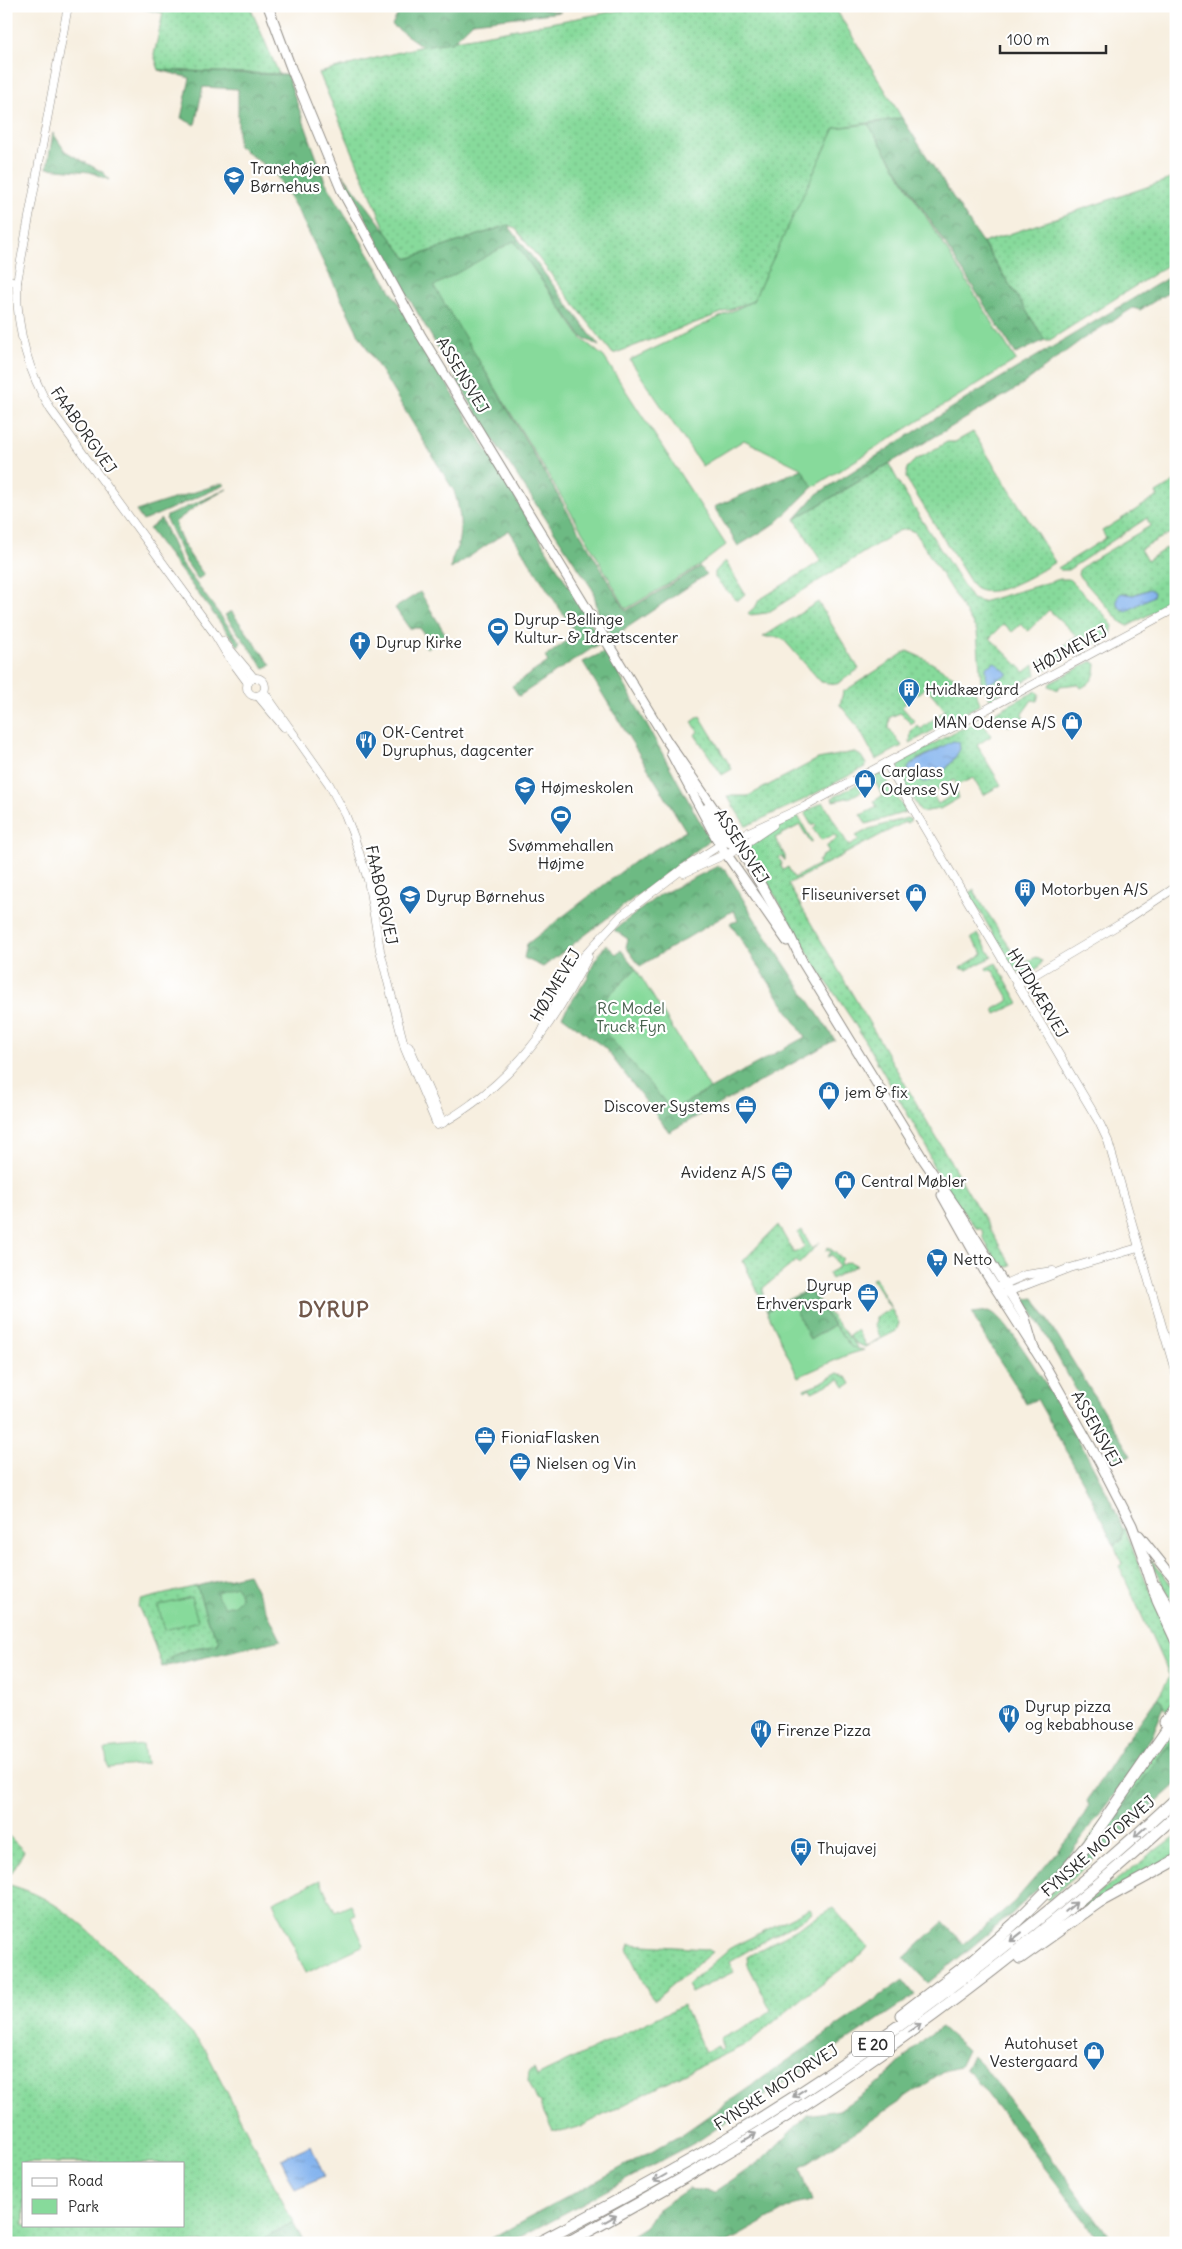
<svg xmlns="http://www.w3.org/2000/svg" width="1182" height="2249" viewBox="0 0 1182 2249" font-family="Delius,sans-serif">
<defs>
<pattern id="grass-dots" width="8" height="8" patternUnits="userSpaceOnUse" patternTransform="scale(1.25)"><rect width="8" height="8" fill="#87da9b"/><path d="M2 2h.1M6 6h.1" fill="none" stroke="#75bb86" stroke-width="1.8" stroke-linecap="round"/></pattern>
<pattern id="forest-crowns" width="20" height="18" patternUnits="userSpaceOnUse" patternTransform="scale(1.25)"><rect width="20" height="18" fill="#6dba83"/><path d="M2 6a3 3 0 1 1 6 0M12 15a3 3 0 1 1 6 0" fill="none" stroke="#5a976b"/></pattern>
<pattern id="water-ripples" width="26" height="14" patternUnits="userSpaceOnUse" patternTransform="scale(1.25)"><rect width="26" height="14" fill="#83b3ee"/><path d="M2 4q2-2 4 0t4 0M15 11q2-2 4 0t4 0" fill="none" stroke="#6b92c1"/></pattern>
</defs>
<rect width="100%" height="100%" fill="#fff"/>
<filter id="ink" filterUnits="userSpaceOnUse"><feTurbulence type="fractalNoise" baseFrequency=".02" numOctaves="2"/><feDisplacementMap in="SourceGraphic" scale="10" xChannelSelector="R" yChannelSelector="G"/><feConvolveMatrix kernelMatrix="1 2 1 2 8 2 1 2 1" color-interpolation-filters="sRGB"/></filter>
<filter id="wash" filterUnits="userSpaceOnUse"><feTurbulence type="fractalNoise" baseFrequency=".0096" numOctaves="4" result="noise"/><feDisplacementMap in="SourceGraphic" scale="20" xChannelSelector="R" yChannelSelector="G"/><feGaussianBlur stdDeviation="1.12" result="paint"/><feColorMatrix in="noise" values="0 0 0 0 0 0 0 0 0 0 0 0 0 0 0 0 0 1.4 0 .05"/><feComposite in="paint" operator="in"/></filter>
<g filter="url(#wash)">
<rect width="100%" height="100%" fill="#f7efe0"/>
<g fill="url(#grass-dots)" stroke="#598263" fill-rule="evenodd">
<path d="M247,6L250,7L279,74L159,70L154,55L163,13L134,7Z"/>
<path d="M644,6H834L902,118L835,128L753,301L613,354L515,228L508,225L407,259L387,233L319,73L422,46Z"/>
<path d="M1176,177V260L1050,340H1045L983,243Z"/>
<path d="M973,432L1055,562C1039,572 989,604 973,586L906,478L907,468L914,461L947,442H955Z"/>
<path d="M889,464L904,492L972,599L982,602L1060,579H1069L1103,613L1113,626L1111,635L1075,655L1063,646L1077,636L1049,610L1028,631L1021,624L1012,632L1004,624L990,638L1025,672L1034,665L1036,675L990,699L981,683L977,631L915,532L906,529L898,531L767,613L750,615L748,613L756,606L759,600L821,561L795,519Z"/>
<path d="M1176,481V530L1140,549L1147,561L1166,548L1167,550L1176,545V600L1128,626L1121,622L1078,575L1079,570L1088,563L1150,526L1147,518L1068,570H1060L1058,568L1106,538L1102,531L1158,496L1156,493ZM1146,590L1154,592L1153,596L1127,611L1121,609L1117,604L1122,593L1133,595Z"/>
<path d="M724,562H726L745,594L737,601L715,578V572Z"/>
<path d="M818,602L859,669L837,684L821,682L784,640L777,637H763Z"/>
<path d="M1058,649L1064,657L1063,661L1046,670L1039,662Z"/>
<path d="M907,651L925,659L970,686L974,689L980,703L979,705L910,743L911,731L918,726L921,729L945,710L926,687L916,695L912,691L906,696L909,700L902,707L915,722L911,724L900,713L890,717L889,728L902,746L876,760L858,727L840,705L843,692Z"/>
<path d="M1092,661L1096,664C1095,677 1093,682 1081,688L1078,684L1060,686L1058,690L1049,686L1050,683Z"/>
<path d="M1036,691L1039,694L1037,701L1032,700L1022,714L1024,719L1009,726L993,718L992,714Z"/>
<path d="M700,716L732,769L722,775L695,735L698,731L692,722Z"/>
<path d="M982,721L991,736L977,745L1001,785L983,795L973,778L957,785L954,780L932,793L938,804L957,792L959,798L940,809L921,812L899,776L897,770L900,763L956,731ZM944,746L960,748C955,760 939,780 925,782L910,776L908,769L918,759Z"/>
<path d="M854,752L861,756L866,764L865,767L803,800L746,826L727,796H748L818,759Z"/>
<path d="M876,774L884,775L906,812L866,824L861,815L877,807L874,801L882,796L876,783L851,797L833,801L832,798Z"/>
<path d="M823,802L849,846L859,840L856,836L869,829L907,818L911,820L907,823L905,822L788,884L1011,1265L1000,1269L982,1236L984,1234L981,1229L976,1228C961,1209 930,1171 927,1147L853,1021L814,963L759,868L755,870L747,855L752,842L798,816L812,841L810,842L800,825L775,838L785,856V861L782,856L779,858L782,864L780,865L783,870L788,867L794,878L819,864L818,861L821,859V857L829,852L826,847L837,838L835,835L821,840L813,829L816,827L815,824L812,826L805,814L806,812Z"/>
<path d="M975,889V893L1021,965L1036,957L1042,961C1038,973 1023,976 1014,969L969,893Z"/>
<path d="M978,934L992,957L967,970L960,968L983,954L971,938Z"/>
<path d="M996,963L1019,1003L996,1014L994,1009L1010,1000L992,969L987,971L986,968Z"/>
<path d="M778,1225L794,1253L805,1247L798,1233L802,1230L812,1249L820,1242L799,1264L796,1261L763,1288V1297L769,1309L809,1289L857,1347V1350L851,1347L809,1291L767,1311L743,1261Z"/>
<path d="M828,1247L843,1259L840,1262L841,1265L848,1262L857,1265L831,1279L828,1273L839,1267L832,1255L827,1257L831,1252L829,1250L825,1251Z"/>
<path d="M875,1278L899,1323L896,1331L865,1347L855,1343L849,1336L857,1330L866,1346L881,1338L874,1325L876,1322V1317L891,1309L872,1279Z"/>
<path d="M838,1373L847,1377L851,1384L845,1387L840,1379L812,1392L810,1388L805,1391L804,1389L822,1382Z"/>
<path d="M1125,1528L1137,1561L1176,1649V1701L1169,1713L1157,1698L1170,1677L1119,1566L1122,1564L1114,1545L1122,1539L1123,1529Z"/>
<path d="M1148,1556L1176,1590V1609Z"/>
<path d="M197,1586L208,1622L219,1640L218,1644C197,1648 174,1649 162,1667L151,1635L138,1606L141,1600Z"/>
<path d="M1176,1723V1734L1086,1858L1092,1861L1048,1900L1046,1898Z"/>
<path d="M6,1833L24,1851L12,1872L6,1871Z"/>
<path d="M1176,1836V1854L1084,1908L1080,1907Z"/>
<path d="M6,1884C58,1897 87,1929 124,1965C147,1989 171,2012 194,2036L206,2051L293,2222L255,2243H6ZM24,2163H184V2225H24Z"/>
<path d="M810,1908L813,1912L806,1917L730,1961L733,1972L691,1993L687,1985L730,1948Z"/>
<path d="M833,1908L868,1947L863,1953L809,1993L747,2044L694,2069L584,2125L561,2132L553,2131L541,2107V2102L537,2100L528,2080L529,2072L534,2069L537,2076L683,2005L705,2052L717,2046L719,2050L723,2048L720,2040L722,2038L761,2018L771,2010L748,1965L747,1957Z"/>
<path d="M630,1944L706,1949L712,1952L656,1999H653L649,1994L628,1951Z"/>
</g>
<g fill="url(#forest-crowns)" stroke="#4c7257">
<path d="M402,6H527L561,12L473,22L452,42L422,46L392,25Z"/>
<path d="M159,70L287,75L325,181L602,642L519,696L512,686L548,662L545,657L576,634L509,530L451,569C450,557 458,550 459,539C462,522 459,507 454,491L359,335L298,211L275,173L238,146V89L203,87L195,125L181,118L190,78Z"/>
<path d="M902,118L1045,340L1016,354L868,124Z"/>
<path d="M53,133L65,151L104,173L109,180L90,172L47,168Z"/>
<path d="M343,174L407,259L508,225L599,346L582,337L514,241L435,286L626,611L700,567L707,574L704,576L613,637L599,616L593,590L484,426L393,271Z"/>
<path d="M1176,273V288L1140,310L1133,308L1081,340L1019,387L795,519L817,494L977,392Z"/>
<path d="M802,469L813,487L776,523L738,546L714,507Z"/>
<path d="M223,483L225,485L143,521L136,511Z"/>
<path d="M227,489L198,505L175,522C180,543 191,557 204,575L198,579L186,562L166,519L167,516Z"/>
<path d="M161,519L181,563L241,643L238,646L149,529Z"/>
<path d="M420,592L446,635L427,648L423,644L427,639L420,628H409L395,608Z"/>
<path d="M231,611L271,665L264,668L225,615Z"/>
<path d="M606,651L710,840L543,967L524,958L527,944L635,861L686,831L583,662Z"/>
<path d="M718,866L726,870L754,918L835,1040L669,1132L605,1048L562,1016L588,977L594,962L606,944L616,954L621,950L636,969L610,994L672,1110L805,1037L730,923L738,921L734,910L640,966L626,947L628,939L614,930L658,896Z"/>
<path d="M809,1291L834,1325L810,1340L791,1300Z"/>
<path d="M1034,1298L1131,1456L1115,1459L1025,1299Z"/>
<path d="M989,1311C1013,1316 1113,1497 1122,1527C1123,1531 1122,1535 1122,1539L1114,1545L1085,1485L1037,1399L1026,1404C1010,1372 987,1346 972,1313Z"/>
<path d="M248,1574L281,1640L162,1667C174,1649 197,1648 218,1644L219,1640L208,1622L197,1586Z"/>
<path d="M1157,1698L1161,1700L1164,1707L1152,1736L1125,1780L1064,1862L1013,1913L928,1983L904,1958L943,1922L964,1944L1014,1902L1072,1835L1089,1806L1087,1801L1122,1747Z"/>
<path d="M1176,1734V1785L1092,1861L1086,1858Z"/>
<path d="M903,1980L915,1995L698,2141L509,2243H483L681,2135Z"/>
<path d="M941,2027L967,2050L959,2067L947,2070L800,2168L812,2201L794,2205L726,2243H619L646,2226L655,2211L688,2189L715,2192L763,2159L807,2115L839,2110L880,2082L922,2040Z"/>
<path d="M972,2055L986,2069L1114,2243H1099L1086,2221L970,2072L965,2070Z"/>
<path d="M293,2222L304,2243H255Z"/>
</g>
<g fill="#87da9b" stroke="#598263">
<path d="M868,124L1016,360L813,487L802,469L744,440L702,466L630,360L753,301L835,128Z"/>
<path d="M514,241L582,339L604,357L726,545L699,566L626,609L588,541L434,286Z"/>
<path d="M636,969L710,1089L672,1110L592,1017L610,994Z"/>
<path d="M791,1300L810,1340L834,1325L851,1347L864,1350L847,1355L798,1377L767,1311Z"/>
<path d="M236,1586L241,1598L234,1605L225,1607L218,1598L217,1592Z"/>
<path d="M191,1597L198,1621L165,1630L158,1606Z"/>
<path d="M143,1745L146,1764L108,1768L105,1749Z"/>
<path d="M320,1880L335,1912L351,1905L356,1915L351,1917L364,1945L306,1973L273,1902Z"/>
</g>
<g fill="url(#water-ripples)" stroke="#576f8c">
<path d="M1150,589L1154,592L1153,596L1127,611L1121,609L1117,604V598L1121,593L1133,595Z"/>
<path d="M995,662L1008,674L987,684L986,667Z"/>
<path d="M953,741L959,742L960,749C954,761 938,781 925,782L910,777L908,769L911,764Z"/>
<path d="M311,2145L324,2176L295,2189L281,2159Z"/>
</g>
</g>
<g filter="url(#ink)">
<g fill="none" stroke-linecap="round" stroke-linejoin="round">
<g stroke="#918d86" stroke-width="9">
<g id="minor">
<path d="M68,6L17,282C16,329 27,370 51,410L214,633L226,653L248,683"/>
<path d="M6,280L17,282"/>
<path d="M223,641L254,678"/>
<circle cx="256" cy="687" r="9"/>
<path d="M264,692L329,784L345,814L354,837L368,880L380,950L405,1049L437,1125C450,1120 462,1111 473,1103C525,1065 559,1013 588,957"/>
<path d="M258,696L284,727"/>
<path d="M886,763L1099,1122L1108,1141L1176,1374"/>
<path d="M684,873L739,848L773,825"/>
<path d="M1017,985L1120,924L1176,887"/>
<path d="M539,1038L561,992L577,964L621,916L684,868L720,845L804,807L1176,608"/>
<path d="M409,1046L443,1123"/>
<path d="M1000,1286L1025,1275L1053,1271"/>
<path d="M1005,1293L1070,1268L1138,1248"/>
</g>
</g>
<g stroke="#918d86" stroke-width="11">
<g id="major">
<path d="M268,6L291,68L341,189L420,334L667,741L734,838L788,932L802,961"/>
<path d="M671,753L720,845L787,941"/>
<path d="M707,808L727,841L739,848"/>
<path d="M800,958L923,1159L956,1207L1016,1303L1025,1318L1034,1349"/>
<path d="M942,1195L984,1270L1047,1369L1099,1461L1132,1525L1146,1563"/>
<path d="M1139,1535L1176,1581"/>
<path d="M1157,1586L1176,1618"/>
</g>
</g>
<g stroke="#918d86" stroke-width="13">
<g id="highway">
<path d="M1144,1558L1158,1601L1176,1640"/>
<path d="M1165,1723L1176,1706"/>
<path d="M1020,1958L1099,1902L1176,1860"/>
<path d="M901,2015L972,1961L1015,1923L1052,1886L1088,1844L1176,1717"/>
<path d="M538,2243C605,2208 672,2172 737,2133C894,2037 1041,1925 1176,1799"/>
<path d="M567,2243C660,2192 753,2140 841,2080C959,2000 1071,1912 1176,1815"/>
</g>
</g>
<use href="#minor" stroke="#fff" stroke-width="8"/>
<use href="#major" stroke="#fff" stroke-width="9"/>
<use href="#highway" stroke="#fff" stroke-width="11"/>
</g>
<defs><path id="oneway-shaft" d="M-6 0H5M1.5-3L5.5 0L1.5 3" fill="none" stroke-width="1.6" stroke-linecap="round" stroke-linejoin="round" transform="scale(1.25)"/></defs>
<g stroke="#a0a0a0">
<use href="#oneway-shaft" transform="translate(1140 1832) rotate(138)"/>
<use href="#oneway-shaft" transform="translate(1071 1907) rotate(-40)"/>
<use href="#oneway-shaft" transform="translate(1016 1937) rotate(142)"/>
<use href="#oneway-shaft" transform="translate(915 2028) rotate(-35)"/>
<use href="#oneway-shaft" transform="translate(799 2093) rotate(147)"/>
<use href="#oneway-shaft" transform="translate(750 2137) rotate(-31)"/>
<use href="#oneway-shaft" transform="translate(660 2178) rotate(150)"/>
<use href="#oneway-shaft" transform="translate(610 2219) rotate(-29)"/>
</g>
</g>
<defs>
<g id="school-pin" transform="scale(1.125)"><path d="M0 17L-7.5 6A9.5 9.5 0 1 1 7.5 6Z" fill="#1f6fb2" stroke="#fff"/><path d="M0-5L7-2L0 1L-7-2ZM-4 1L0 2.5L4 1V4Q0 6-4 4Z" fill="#fff"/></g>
<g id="stadium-pin" transform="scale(1.125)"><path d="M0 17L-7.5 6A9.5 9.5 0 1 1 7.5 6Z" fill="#1f6fb2" stroke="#fff"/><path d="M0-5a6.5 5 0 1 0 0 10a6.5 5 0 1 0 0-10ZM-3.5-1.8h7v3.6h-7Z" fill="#fff"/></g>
<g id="church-pin" transform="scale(1.125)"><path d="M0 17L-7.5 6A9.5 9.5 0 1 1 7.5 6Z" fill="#1f6fb2" stroke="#fff"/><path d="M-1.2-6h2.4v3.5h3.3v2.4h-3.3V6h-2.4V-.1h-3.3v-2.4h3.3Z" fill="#fff"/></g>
<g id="building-pin" transform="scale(1.125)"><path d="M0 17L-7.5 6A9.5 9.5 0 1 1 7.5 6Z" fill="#1f6fb2" stroke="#fff"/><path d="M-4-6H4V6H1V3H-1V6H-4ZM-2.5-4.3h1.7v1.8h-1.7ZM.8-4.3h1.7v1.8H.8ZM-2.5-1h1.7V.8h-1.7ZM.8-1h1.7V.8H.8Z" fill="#fff"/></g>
<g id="shop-pin" transform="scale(1.125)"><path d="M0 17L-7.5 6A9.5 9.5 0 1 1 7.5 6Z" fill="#1f6fb2" stroke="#fff"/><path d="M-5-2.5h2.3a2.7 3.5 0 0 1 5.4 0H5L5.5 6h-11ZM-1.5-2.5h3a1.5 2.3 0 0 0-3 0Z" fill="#fff"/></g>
<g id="restaurant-pin" transform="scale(1.125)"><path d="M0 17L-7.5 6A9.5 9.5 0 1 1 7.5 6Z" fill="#1f6fb2" stroke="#fff"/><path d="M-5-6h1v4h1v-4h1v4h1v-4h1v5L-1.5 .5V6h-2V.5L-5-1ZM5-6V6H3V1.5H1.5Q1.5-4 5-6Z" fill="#fff"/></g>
<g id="office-pin" transform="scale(1.125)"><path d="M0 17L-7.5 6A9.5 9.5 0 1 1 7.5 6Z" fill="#1f6fb2" stroke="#fff"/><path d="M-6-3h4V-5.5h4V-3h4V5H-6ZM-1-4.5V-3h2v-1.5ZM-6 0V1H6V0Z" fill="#fff"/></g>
<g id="supermarket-pin" transform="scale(1.125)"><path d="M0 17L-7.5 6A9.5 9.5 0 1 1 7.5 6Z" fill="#1f6fb2" stroke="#fff"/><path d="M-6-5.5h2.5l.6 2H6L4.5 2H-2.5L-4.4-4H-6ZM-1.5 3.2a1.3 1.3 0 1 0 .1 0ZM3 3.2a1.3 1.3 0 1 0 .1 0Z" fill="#fff"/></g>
<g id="bus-pin" transform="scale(1.125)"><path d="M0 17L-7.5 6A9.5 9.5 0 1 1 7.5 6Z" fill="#1f6fb2" stroke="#fff"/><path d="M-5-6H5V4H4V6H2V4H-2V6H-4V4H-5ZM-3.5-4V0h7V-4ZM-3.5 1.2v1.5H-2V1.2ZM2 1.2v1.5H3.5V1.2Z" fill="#fff"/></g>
</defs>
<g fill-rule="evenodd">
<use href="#school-pin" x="234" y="177"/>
<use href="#stadium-pin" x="498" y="628"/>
<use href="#church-pin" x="360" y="642"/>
<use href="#building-pin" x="909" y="689"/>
<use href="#shop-pin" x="1072" y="722"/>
<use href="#restaurant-pin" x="366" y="741"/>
<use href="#shop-pin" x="865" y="780"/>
<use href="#school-pin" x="525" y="787"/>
<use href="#stadium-pin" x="561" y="816"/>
<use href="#building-pin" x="1025" y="889"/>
<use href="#shop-pin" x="916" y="894"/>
<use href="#school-pin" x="410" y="896"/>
<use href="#shop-pin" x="829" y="1092"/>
<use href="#office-pin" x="746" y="1106"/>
<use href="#office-pin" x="782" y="1172"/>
<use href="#shop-pin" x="845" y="1181"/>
<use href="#supermarket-pin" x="937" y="1259"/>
<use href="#office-pin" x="868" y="1294"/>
<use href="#office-pin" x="485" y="1437"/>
<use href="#office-pin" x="520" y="1463"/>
<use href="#restaurant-pin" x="1009" y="1715"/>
<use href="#restaurant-pin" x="761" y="1730"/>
<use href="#bus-pin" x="801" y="1848"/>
<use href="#shop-pin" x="1094" y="2052"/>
</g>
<g text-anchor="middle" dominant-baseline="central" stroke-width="4.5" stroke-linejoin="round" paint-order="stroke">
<rect fill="#fff" stroke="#6b6b6b" stroke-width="1" x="852" y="2031.5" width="42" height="25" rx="4"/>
<g font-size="15" font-weight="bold" fill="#2b2b2b">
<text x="873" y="2044">E 20</text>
</g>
<g font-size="16" fill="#2b2b2b" stroke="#fff" text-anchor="start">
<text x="250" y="168">Tranehøjen<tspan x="250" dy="18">Børnehus</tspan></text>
<text x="514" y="619">Dyrup-Bellinge<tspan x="514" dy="18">Kultur- &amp; Idrætscenter</tspan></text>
<text x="376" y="642">Dyrup Kirke</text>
<text x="925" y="689">Hvidkærgård</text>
<text x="1056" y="722" text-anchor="end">MAN Odense A/S</text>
<text x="382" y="732">OK-Centret<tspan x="382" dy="18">Dyruphus, dagcenter</tspan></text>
<text x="881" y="771">Carglass<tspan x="881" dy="18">Odense SV</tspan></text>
<text x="541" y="787">Højmeskolen</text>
<text x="561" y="845" text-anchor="middle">Svømmehallen<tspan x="561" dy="18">Højme</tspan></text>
<text x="1041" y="889">Motorbyen A/S</text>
<text x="900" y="894" text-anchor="end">Fliseuniverset</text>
<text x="426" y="896">Dyrup Børnehus</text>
<text x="845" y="1092">jem &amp; fix</text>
<text x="730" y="1106" text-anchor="end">Discover Systems</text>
<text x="766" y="1172" text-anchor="end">Avidenz A/S</text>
<text x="861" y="1181">Central Møbler</text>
<text x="953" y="1259">Netto</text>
<text x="852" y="1285" text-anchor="end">Dyrup<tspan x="852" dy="18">Erhvervspark</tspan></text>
<text x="501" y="1437">FioniaFlasken</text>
<text x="536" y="1463">Nielsen og Vin</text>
<text x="1025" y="1706">Dyrup pizza<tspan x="1025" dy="18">og kebabhouse</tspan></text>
<text x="777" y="1730">Firenze Pizza</text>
<text x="817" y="1848">Thujavej</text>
<text x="1078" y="2043" text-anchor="end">Autohuset<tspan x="1078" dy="18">Vestergaard</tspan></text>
</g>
<g font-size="16" fill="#2b2b2b" stroke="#fff">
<text transform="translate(463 375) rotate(59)">ASSENSVEJ</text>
<text transform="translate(84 430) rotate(55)">FAABORGVEJ</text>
<text transform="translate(1070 649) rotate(-28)">HØJMEVEJ</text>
<text transform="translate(742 846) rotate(57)">ASSENSVEJ</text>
<text transform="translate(382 895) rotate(78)">FAABORGVEJ</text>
<text transform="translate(555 985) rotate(-59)">HØJMEVEJ</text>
<text transform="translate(1038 993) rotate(59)">HVIDKÆRVEJ</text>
<text transform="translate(1097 1429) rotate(61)">ASSENSVEJ</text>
<text transform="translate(1098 1846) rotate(-41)">FYNSKE MOTORVEJ</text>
<text transform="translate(776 2087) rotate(-33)">FYNSKE MOTORVEJ</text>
</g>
<g font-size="16" fill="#47604d" stroke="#fff">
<text x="631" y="1008">RC Model<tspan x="631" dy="18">Truck Fyn</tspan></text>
</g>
<g font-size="21" font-weight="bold" letter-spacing="1" fill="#72584b" stroke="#fff">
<text x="334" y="1309">DYRUP</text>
</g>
</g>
<rect width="1182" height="2249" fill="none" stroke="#fff" stroke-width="25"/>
<rect x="22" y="2162" width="162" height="65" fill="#ffffff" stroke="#aaaaaa"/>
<rect x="32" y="2178" width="25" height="8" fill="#ffffff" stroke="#aaaaaa"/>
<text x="68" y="2186" font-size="15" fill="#2b2b2b">Road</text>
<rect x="32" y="2199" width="25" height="15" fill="#87da9b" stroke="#aaaaaa"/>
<text x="68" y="2212" font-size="15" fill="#2b2b2b">Park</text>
<path d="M1000 45v8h106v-8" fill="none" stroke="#2b2b2b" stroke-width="2.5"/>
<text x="1007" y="45" font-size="15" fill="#2b2b2b" stroke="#ffffff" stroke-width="4" paint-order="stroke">100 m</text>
</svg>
